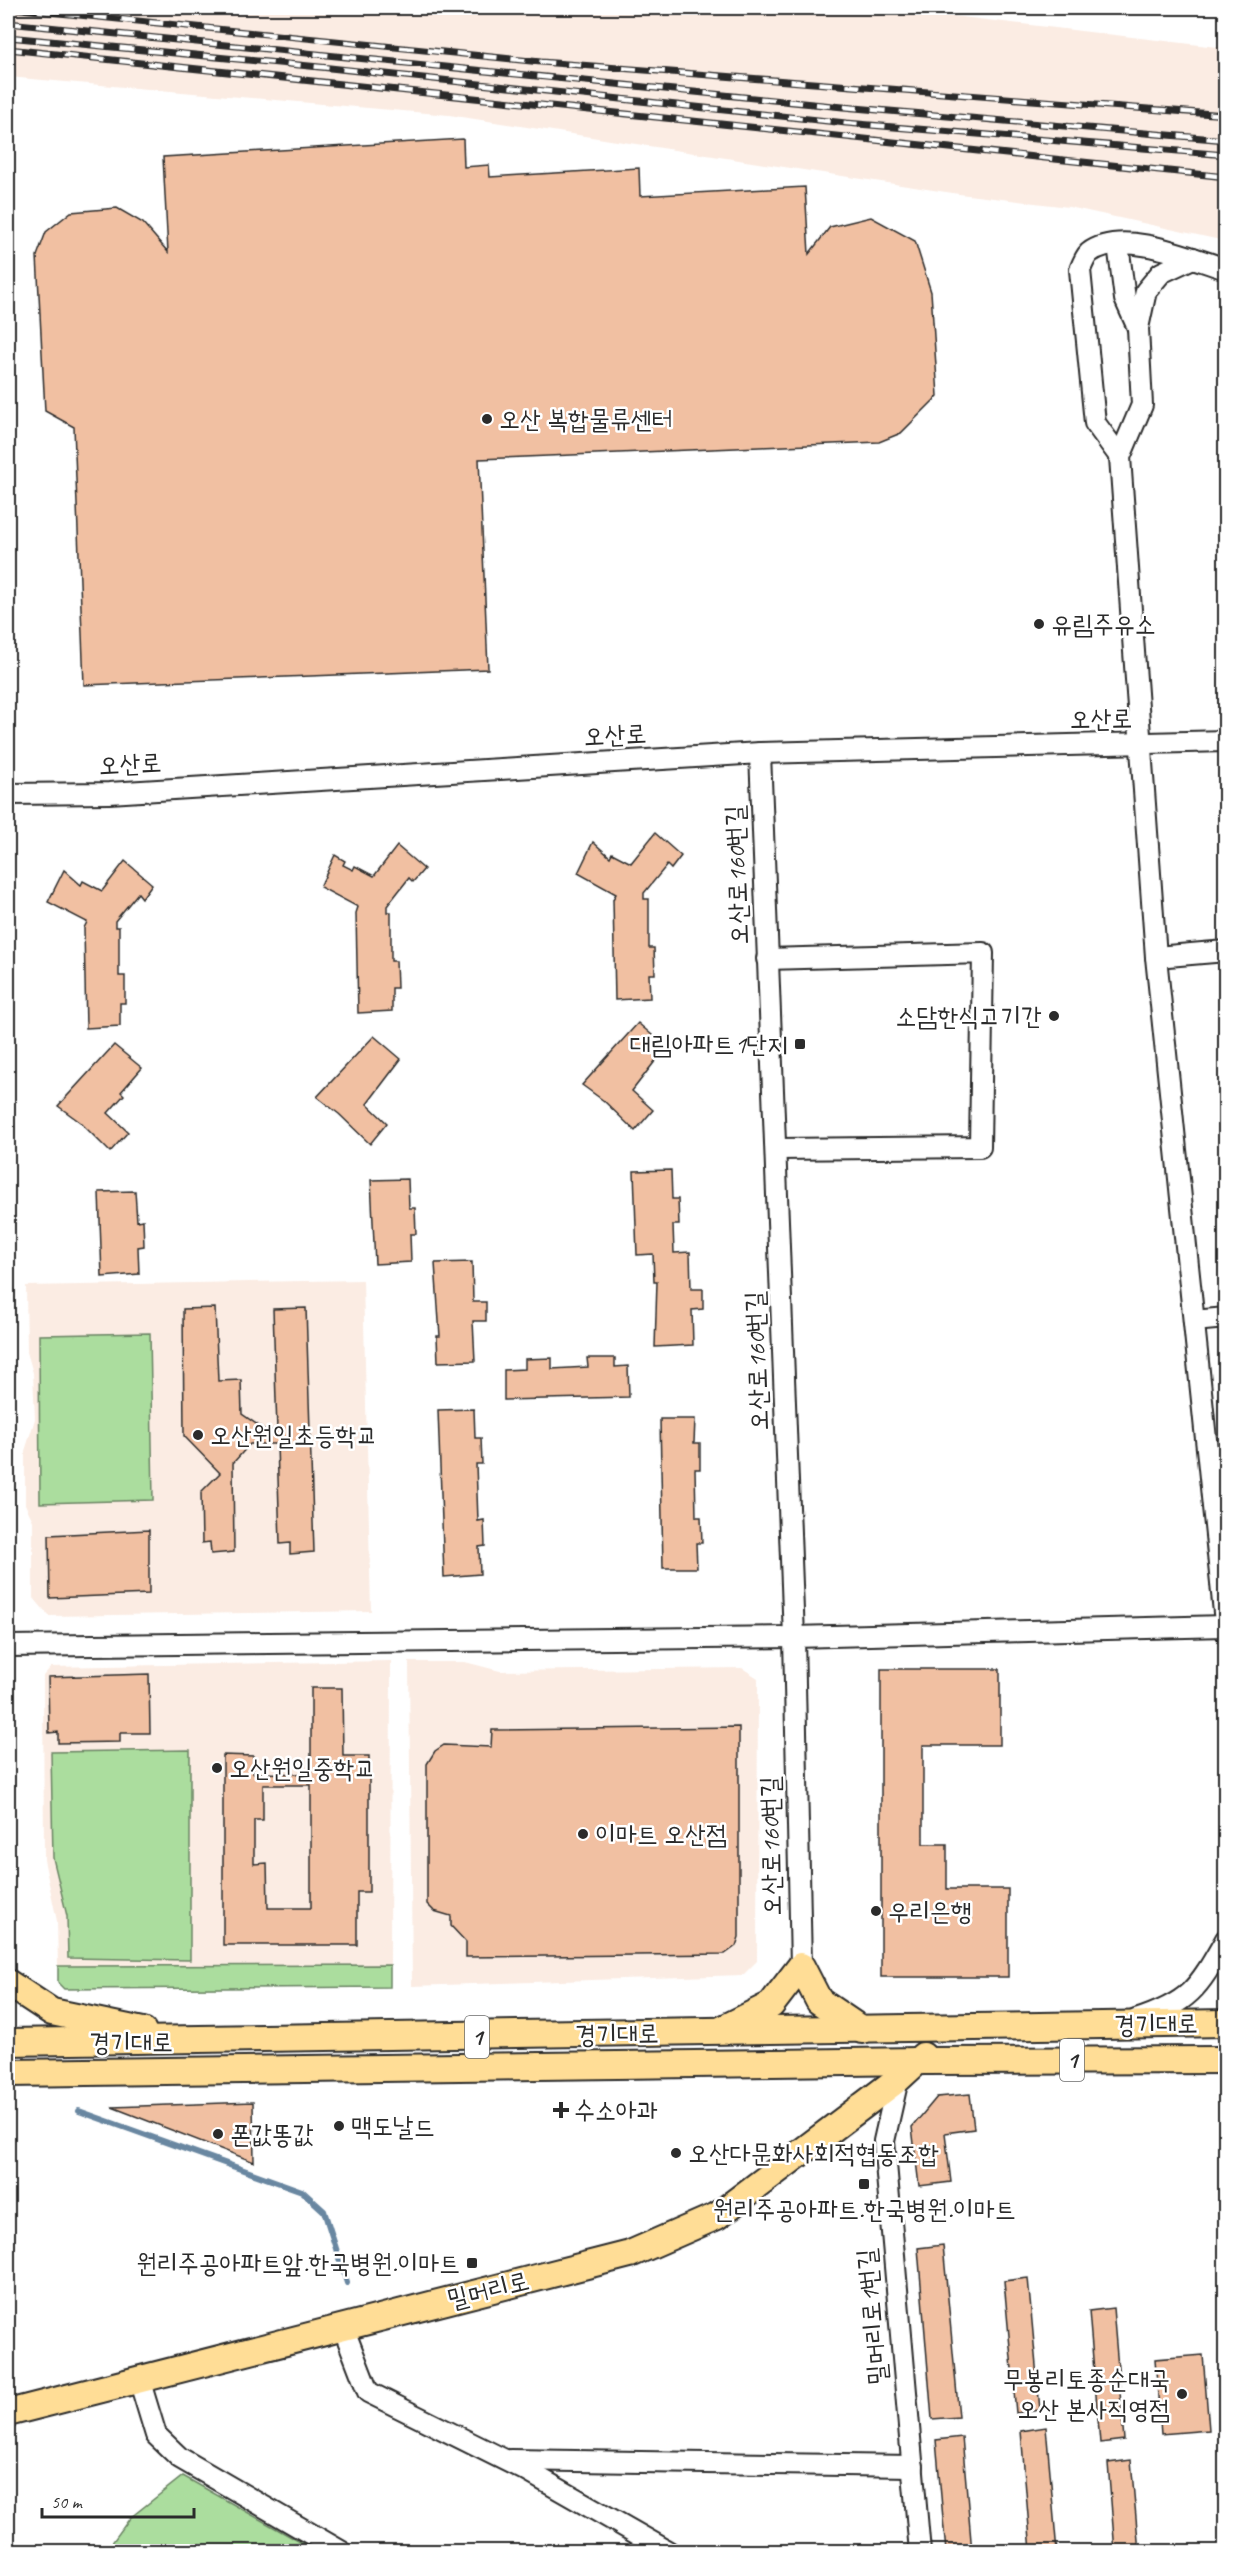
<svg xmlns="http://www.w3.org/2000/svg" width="1233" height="2559" viewBox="0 0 1233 2559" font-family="Caveat,'Poor Story',sans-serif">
<rect width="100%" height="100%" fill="#fff"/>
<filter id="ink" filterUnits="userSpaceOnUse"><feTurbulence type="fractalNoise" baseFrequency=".0167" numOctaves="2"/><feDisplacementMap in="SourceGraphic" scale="12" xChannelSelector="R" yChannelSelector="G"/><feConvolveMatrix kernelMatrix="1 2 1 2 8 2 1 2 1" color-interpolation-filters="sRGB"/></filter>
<g filter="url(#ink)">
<g fill="#fbece3">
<path d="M8,8H777L953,16L1225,48V241L1069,207L959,194L449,115L8,77Z"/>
<path d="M363,1280L371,1611L49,1616L33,1597V1521L25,1504V1451L35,1419L33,1373L27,1352L26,1286Z"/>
<path d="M391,1661L390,1965L58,1966L57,1921L44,1860L43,1676L51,1667Z"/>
<path d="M409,1662H465L500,1671L742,1668L758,1678L757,1961L743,1975L412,1986Z"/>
</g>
<g fill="#abdd9e" stroke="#6b8464" stroke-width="1.5">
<path d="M150,1333L153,1500L40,1503L39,1335Z"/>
<path d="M190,1750V1960L68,1958L67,1916L53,1858L51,1752Z"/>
<path d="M390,1965V1987L64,1989L58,1983V1966Z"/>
<path d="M183,2476L316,2551H106L130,2518Z"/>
</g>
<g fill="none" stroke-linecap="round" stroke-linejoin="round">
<path stroke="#6987a1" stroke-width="6" d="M79,2111L302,2191L324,2211L347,2283"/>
</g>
<g fill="#f1c0a2" stroke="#2b2b2b" stroke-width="1.5" fill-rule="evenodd">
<path d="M463,139L464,167L489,165L490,177L639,168L640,196L805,187L809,254L830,227L871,217L915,241L931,292L938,396L901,433L879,442L479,459L488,669L84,685L74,427L45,411L37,256L46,232L71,212L117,208L143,223L168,252L163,157Z"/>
<path d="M655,833L681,856L671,869L667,865L644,893V899H649V948H654L655,974H649L650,998L615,1000L613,899L616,894L578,873L593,842L610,857L612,853L631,863Z"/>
<path d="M397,846L424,869L413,882L409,878L387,906V912H391V961H396L397,988H392V1011L358,1013L356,913L358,907L320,887L335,855L345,861L343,865L353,870L355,866L374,876Z"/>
<path d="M125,861L152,884L142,898L138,893L115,921V927H119V976H125V1003H120V1026L86,1028L84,928L87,922L48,902L64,870L81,885L83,881L102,891Z"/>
<path d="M638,1023L666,1047L632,1091L653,1110L635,1131L604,1101L582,1085Z"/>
<path d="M374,1036L401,1059L367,1104L387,1123L370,1144L339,1114L317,1097Z"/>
<path d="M114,1045L142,1068L121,1092L124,1095L108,1113L128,1132L110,1152L80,1122L58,1106Z"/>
<path d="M671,1170L672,1199H678L679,1225H673L674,1253L690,1252L691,1289H703V1309L692,1310L693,1345L655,1347L657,1282H654L653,1254L637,1255L634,1171Z"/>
<path d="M408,1179L409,1208H415L416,1234H410L411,1262L375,1264L371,1180Z"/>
<path d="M135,1191L137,1221L143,1220L144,1246L138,1247L139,1274L102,1277L99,1192Z"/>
<path d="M472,1262L473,1302H486V1321H473L475,1361L438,1362L437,1336H440L435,1263Z"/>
<path d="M215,1308L218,1381L241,1380L242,1414L265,1430H277L273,1309L306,1308L314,1552L290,1554V1543L280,1544L277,1444H250L233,1463L234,1552L211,1554L210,1542L202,1543L201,1492L220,1473L184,1436L183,1309Z"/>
<path d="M552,1358V1369L588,1367L587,1358H615V1367L628,1366L629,1397L504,1400V1370L525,1369V1359Z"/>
<path d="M474,1409L475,1438H481L482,1464H476L478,1521L484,1520L485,1546L479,1547L480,1574L444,1577L438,1410Z"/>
<path d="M660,1419H695L694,1443H700V1469H695L696,1517H701L702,1543H696L697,1568H663Z"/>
<path d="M149,1530V1594L50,1598L49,1535Z"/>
<path d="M881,1669H1000V1745H923V1844H947V1889H1008V1977H881Z"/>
<path d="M149,1674L150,1733H120V1742L58,1743V1732L49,1733L48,1677Z"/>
<path d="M311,1688H342L343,1756H369V1892H357V1945H223V1755L253,1756V1773L311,1774ZM263,1785H311V1908H268L267,1863L254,1864V1820H263Z"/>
<path d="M739,1727V1937L736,1946L725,1954L466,1957V1942L451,1926V1916L434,1911L427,1904V1764L435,1751L444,1745L491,1747L492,1730Z"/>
<path d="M970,2094L974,2129L945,2133L951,2182L919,2186L912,2127L937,2097Z"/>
<path d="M253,2102L254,2162L112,2107Z"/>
<path d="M943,2245L959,2417L932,2419L918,2248Z"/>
<path d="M1028,2278L1040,2410L1016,2413L1004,2281Z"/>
<path d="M1113,2308L1124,2440L1100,2443L1089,2311Z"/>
<path d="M1203,2355L1209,2430L1161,2434L1155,2359Z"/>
<path d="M1046,2427L1057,2552H1031L1021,2431Z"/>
<path d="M962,2437L972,2552H946L936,2440Z"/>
<path d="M1131,2460L1139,2552H1115L1108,2463Z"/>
</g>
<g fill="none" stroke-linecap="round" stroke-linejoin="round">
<g stroke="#2b2b2b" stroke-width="24">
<g id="minor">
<path d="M1118,244L1125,299L1138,328"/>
<path d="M1193,258L1161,273L1146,291L1138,328L1142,405L1120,457L1156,957L1226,1632"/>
<path d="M1120,457L1095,423L1080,270C1082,265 1085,257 1089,253C1122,228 1191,258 1226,269"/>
<path d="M760,753L794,1637L801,1966"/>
<path d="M8,794L109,793L760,753L1226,741"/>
<path d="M1156,957L1226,951"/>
<path d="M767,959L983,953L980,1147L776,1149"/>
<path d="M1194,1321L1226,1318"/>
<path d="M8,1646L794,1637L1225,1626"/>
<path d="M1136,2020C1191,2002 1198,1988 1226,1939"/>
<path d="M898,2079L884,2141L920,2552"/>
<path d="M343,2327L368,2392L527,2471L669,2552"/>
<path d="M139,2379L156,2435L180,2458L342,2552"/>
<path d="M510,2460L913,2466"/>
</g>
</g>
<g stroke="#2b2b2b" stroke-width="30">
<g id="major">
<path d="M8,1983L52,2012L143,2031"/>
<path d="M723,2029L771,2005L801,1966L819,2001L862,2030"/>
<path d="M8,2042L1226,2023"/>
<path d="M8,2073L919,2061L1226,2060"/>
<path d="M8,2413L630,2254L717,2216L898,2079L923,2056"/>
</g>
</g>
<use href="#minor" stroke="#fff" stroke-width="20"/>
<use href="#major" stroke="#ffdd96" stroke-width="26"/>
<g stroke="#2b2b2b" stroke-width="7">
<g id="rail">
<path d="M10,8L541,62L1226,115"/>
<path d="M8,23L843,107L1226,140"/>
<path d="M8,37L330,68L846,123L1226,155"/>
<path d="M8,49L1226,177"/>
</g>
</g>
<use href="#rail" stroke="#fff" stroke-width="4.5" stroke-dasharray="14" stroke-linecap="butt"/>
</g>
</g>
<g fill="#2b2b2b" stroke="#fff" stroke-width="2">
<circle cx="487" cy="419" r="6"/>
<circle cx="1039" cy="624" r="6"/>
<circle cx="1054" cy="1016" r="6"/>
<rect x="794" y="1038" width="12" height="12" rx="3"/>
<circle cx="198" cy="1435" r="6"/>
<circle cx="217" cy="1768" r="6"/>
<circle cx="583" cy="1834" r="6"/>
<circle cx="876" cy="1911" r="6"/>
<path d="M558 2101h6v6h6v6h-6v6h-6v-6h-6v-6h6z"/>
<circle cx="339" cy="2126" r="6"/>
<circle cx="218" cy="2134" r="6"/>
<circle cx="676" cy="2153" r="6"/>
<rect x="858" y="2178" width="12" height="12" rx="3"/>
<rect x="466" y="2257" width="12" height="12" rx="3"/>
<circle cx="1182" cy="2394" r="6"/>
</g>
<g text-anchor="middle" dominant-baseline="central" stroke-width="5" stroke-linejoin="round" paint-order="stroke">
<g fill="#fff" stroke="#6b6b6b" stroke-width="1.5">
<rect x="465" y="2016" width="24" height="42" rx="4.5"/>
<rect x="1060" y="2039" width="24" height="42" rx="4.5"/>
</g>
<g font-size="24" font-weight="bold" fill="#2b2b2b">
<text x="477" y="2037">1</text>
<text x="1072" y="2060">1</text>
</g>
<g font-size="26" fill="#2b2b2b" stroke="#fff" text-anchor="start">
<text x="499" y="419">오산 복합물류센터</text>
<text x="1051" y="624">유림주유소</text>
<text x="1042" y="1016" text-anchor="end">소담한식고기간</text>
<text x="788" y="1044" text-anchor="end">대림아파트1단지</text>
<text x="210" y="1435">오산원일초등학교</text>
<text x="229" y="1768">오산원일중학교</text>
<text x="595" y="1834">이마트 오산점</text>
<text x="888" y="1911">우리은행</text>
<text x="574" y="2110">수소아과</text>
<text x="351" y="2126">맥도날드</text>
<text x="230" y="2134">폰값똥값</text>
<text x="688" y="2153">오산다문화사회적협동조합</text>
<text x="864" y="2209" text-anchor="middle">원리주공아파트.한국병원.이마트</text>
<text x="460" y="2263" text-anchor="end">원리주공아파트앞.한국병원.이마트</text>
<text x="1170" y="2379" text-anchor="end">무봉리토종순대국<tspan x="1170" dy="30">오산 본사직영점</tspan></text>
</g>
<g font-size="26" fill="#2b2b2b" stroke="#fff">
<text transform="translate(1101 719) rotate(-1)">오산로</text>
<text transform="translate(615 735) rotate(-3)">오산로</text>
<text transform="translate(130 764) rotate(-3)">오산로</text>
<text transform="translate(737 875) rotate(-92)">오산로160번길</text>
<text transform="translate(757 1361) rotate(-92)">오산로160번길</text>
<text transform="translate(771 1846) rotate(-91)">오산로160번길</text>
<text transform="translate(1156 2024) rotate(-1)">경기대로</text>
<text transform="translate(617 2034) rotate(-1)">경기대로</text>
<text x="131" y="2042">경기대로</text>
<text transform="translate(488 2290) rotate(-14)">밀머리로</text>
<text transform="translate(872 2317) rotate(-95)">밀머리로1번길</text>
</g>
</g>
<rect width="1233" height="2559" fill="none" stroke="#fff" stroke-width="30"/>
<rect x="15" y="15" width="1203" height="2529" fill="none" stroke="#2b2b2b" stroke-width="2" filter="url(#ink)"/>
<path d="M42 2508v9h152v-9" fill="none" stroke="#2b2b2b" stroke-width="3"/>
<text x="51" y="2508" font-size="18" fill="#2b2b2b" stroke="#ffffff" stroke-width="4.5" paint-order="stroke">50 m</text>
</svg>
